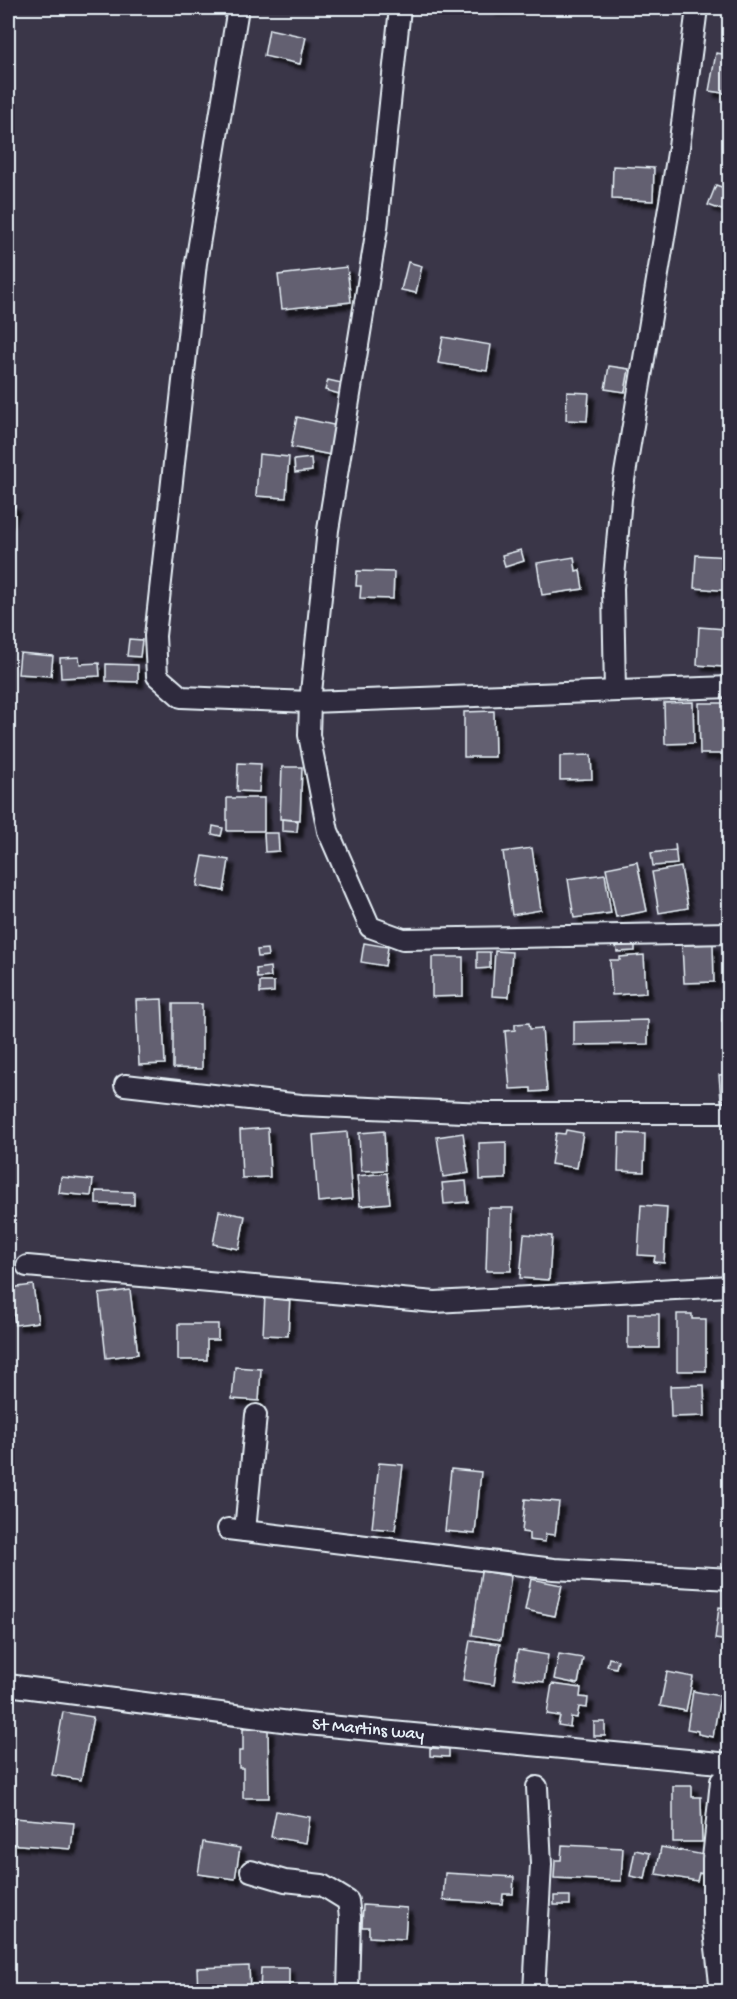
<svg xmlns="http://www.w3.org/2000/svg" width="737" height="1999" viewBox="0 0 737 1999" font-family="'Gochi Hand',sans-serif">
<defs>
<filter id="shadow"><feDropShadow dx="5.5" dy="5.5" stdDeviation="1.5" flood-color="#0009"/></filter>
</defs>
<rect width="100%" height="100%" fill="#3a3648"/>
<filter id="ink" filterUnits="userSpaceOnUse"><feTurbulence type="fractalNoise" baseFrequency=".0167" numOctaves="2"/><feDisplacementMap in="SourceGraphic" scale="12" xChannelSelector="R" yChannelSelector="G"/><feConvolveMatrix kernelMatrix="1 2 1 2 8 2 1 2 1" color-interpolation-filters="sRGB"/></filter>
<g filter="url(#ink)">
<g fill="#636171" stroke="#e8f1f8" stroke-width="1.5" filter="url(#shadow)">
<path d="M491,8H541L491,10Z"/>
<path d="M269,29L306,37L300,64L264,56Z"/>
<path d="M716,53L730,55V94L709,91Z"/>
<path d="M613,166L654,168L653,201L612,199Z"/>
<path d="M716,185L730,190V213L708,205Z"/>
<path d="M408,262L422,266L416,293L401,290Z"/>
<path d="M347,267L351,302L282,309L278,275Z"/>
<path d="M443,337L491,345L487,371L438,363Z"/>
<path d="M609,366L629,369L625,392L605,389Z"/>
<path d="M328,380L346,384L343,395L325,390Z"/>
<path d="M567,392L589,393L587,421L566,420Z"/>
<path d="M297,417L338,426L331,455L291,447Z"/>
<path d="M259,454L289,457L286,498L256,496Z"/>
<path d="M311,458L312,471L295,473L294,460Z"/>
<path d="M8,503L15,506L8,523Z"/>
<path d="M521,550L524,561L505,567L502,555Z"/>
<path d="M696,555L730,557V591L694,588Z"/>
<path d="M574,557L576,571L580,570L583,589L542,595L537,563Z"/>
<path d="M357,571L394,572L393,599L360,598L361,586H356Z"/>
<path d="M699,627L725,629L723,667L697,665Z"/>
<path d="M129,639L142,640L140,657L127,656Z"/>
<path d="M20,653L53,656L51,676L18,674Z"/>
<path d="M79,657L80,664L99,663L100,676L61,678L60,658Z"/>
<path d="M106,664L138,665V682L106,681Z"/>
<path d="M693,702L694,743L665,744L664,703Z"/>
<path d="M699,703H728L729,754H700Z"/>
<path d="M494,711L495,757H464V712Z"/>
<path d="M591,755L592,779L560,780V756Z"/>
<path d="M238,763L261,764L259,792L237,791Z"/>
<path d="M282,767H302L300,820L280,819Z"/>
<rect x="227" y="798" width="37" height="33"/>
<path d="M282,819L298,821L297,832L282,831Z"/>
<path d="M213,826L223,828L221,836L212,834Z"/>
<path d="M264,833H278L279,851L265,852Z"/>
<path d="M675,843L677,864L653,866L651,853L676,850Z"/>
<path d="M532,848L541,910L512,915L503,852Z"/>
<path d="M203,856L229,860L224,891L197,886Z"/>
<path d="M637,862L647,911L616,917L606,868Z"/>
<path d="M681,867L688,908L659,913L652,872Z"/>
<path d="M605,874L611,913L574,918L568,879Z"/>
<path d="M364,943L388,947L385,966L361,962Z"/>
<path d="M635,944V951L617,952L616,945Z"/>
<path d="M713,944L714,982L684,983L682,945Z"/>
<path d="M267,949L268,956L258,957L257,950Z"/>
<path d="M725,950L730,951V1021H722Z"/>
<path d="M495,951L512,952L509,997L492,996Z"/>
<path d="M477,952H490V968L477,969Z"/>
<path d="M644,955L646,993L612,995L610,960H620V957Z"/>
<path d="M432,957H463V996L432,997Z"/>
<path d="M270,967L271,977L257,978L256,969Z"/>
<path d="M260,982H274V992L260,993Z"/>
<path d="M162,999L165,1064L139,1065L136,1000Z"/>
<path d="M173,1004H202V1069L173,1068Z"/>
<path d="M648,1020V1044L574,1045V1022Z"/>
<path d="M529,1023L530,1029L542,1028L547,1091L531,1092V1088L510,1089L505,1031L515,1030V1024Z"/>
<path d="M730,1074V1099L721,1100L719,1075Z"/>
<path d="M268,1128L270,1177L242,1178L240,1130Z"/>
<path d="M566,1130L583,1133L577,1168L551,1164L556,1133L565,1134Z"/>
<path d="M384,1131L386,1170L361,1171L359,1133Z"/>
<path d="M347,1132L352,1199L318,1202L313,1135Z"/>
<path d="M463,1133L469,1173L443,1177L437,1137Z"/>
<path d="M619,1133L645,1134L644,1172L618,1171Z"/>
<path d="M506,1142V1179L480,1180L479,1143Z"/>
<path d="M387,1173L390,1203L360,1206L357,1176Z"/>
<path d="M61,1177L93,1180L91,1196L59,1193Z"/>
<path d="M466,1181L468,1202L444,1204L442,1183Z"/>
<path d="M96,1191L134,1192V1205L96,1204Z"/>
<path d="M641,1205L667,1207L664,1263L654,1262L655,1256L638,1255Z"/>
<path d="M488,1208H513L511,1271H486Z"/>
<path d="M219,1211L245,1216L239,1249L213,1244Z"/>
<path d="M524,1234L552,1236L549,1280L520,1278Z"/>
<path d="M33,1285L38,1322L15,1325L10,1288Z"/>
<path d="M130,1290L138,1354L106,1358L99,1294Z"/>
<path d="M265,1294L290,1295L288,1336L263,1335Z"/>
<rect x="628" y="1314" width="31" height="34"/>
<path d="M677,1314H692V1319H706V1371H677Z"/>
<path d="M178,1324H218V1340H207V1360H178Z"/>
<path d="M235,1367L261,1369L259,1401L232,1399Z"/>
<path d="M704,1385L705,1416L671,1417L670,1386Z"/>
<path d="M379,1463L403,1465L395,1530L372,1528Z"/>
<path d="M451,1469L481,1472L475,1534L445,1531Z"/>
<path d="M525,1499L559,1502L555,1535L546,1534L545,1542L529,1540V1533L522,1532Z"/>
<path d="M481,1571L511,1576L501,1640L472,1635Z"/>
<path d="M531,1579L562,1585L555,1616L525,1610Z"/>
<path d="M728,1603H730V1641L715,1639L719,1607L727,1608Z"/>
<path d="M470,1640L500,1644L494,1685L463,1680Z"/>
<path d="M518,1650L548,1655L544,1682L514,1678Z"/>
<path d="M559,1654L583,1658L578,1684L554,1679Z"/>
<path d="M609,1658L618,1660L616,1668L607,1666Z"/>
<path d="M667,1672L693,1677L686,1711L660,1706Z"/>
<path d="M552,1684L581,1688L580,1697L588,1698L587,1708L579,1707L577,1718L571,1717L570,1727L558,1725L560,1716L547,1714Z"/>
<path d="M693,1691L720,1696L713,1737L698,1734V1731L687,1729Z"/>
<path d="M63,1712L93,1717L81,1780L52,1775Z"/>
<rect x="594" y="1722" width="11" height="14"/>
<path d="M243,1729H268L269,1798H243V1768H239V1751H243Z"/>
<path d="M430,1748L449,1749V1757L430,1756Z"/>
<path d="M673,1786H692V1797H701L702,1842H673Z"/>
<path d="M276,1811L310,1817L306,1843L271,1837Z"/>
<path d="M14,1818L74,1823L71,1849L8,1844V1823H14Z"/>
<path d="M203,1842L240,1848L235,1879L198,1874Z"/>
<path d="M562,1845L623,1848L621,1881L554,1878L555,1860H561Z"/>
<path d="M661,1847L710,1856L707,1875L699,1873L697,1881L656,1874Z"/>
<path d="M635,1850L650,1853L645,1879L630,1876Z"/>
<path d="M445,1873L514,1877L513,1894H503L502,1904L443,1900Z"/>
<rect x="554" y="1896" width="16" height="9"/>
<path d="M363,1905L407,1908L405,1939L369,1937V1927H362Z"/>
<path d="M249,1966L250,1992H198L197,1968Z"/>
<path d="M261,1968H289V1992H260Z"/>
<path d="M450,1985L517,1987V1992H450Z"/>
<path d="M375,1987L416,1992H374Z"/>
</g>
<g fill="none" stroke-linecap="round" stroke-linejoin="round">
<g stroke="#e8f1f8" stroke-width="24">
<g id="minor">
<path d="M238,8L196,263L155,636L157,676L181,697L310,702L730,687"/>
<path d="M400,8L377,228L328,530L310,702L309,735L328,831L370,927L403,939L730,933"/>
<path d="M615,691L613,588L621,498L679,147L697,8"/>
<path d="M125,1085L301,1105L486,1113H730"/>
<path d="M27,1266L435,1302L730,1286"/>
<path d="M228,1529L554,1569L730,1579"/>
<path d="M245,1531L256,1415"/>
<path id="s1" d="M8,1685L297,1723L730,1764"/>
<path d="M251,1871L285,1881L322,1885L348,1901L350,1917L348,1992"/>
<path d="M534,1992L541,1864L537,1787"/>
<path d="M721,1992L713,1921V1859L721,1781"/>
</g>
</g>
<use href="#minor" stroke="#2f2a3d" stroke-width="20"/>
</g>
</g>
<g text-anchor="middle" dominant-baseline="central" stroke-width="4.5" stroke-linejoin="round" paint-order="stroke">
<g font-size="18" fill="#e8f1f8" stroke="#2f2a3d">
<text stroke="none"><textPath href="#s1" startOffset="363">St Martins way</textPath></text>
</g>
</g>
<rect width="737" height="1999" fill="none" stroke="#2f2a3d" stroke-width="30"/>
<rect x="15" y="15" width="707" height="1969" fill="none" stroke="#e8f1f8" stroke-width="2" filter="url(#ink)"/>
</svg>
